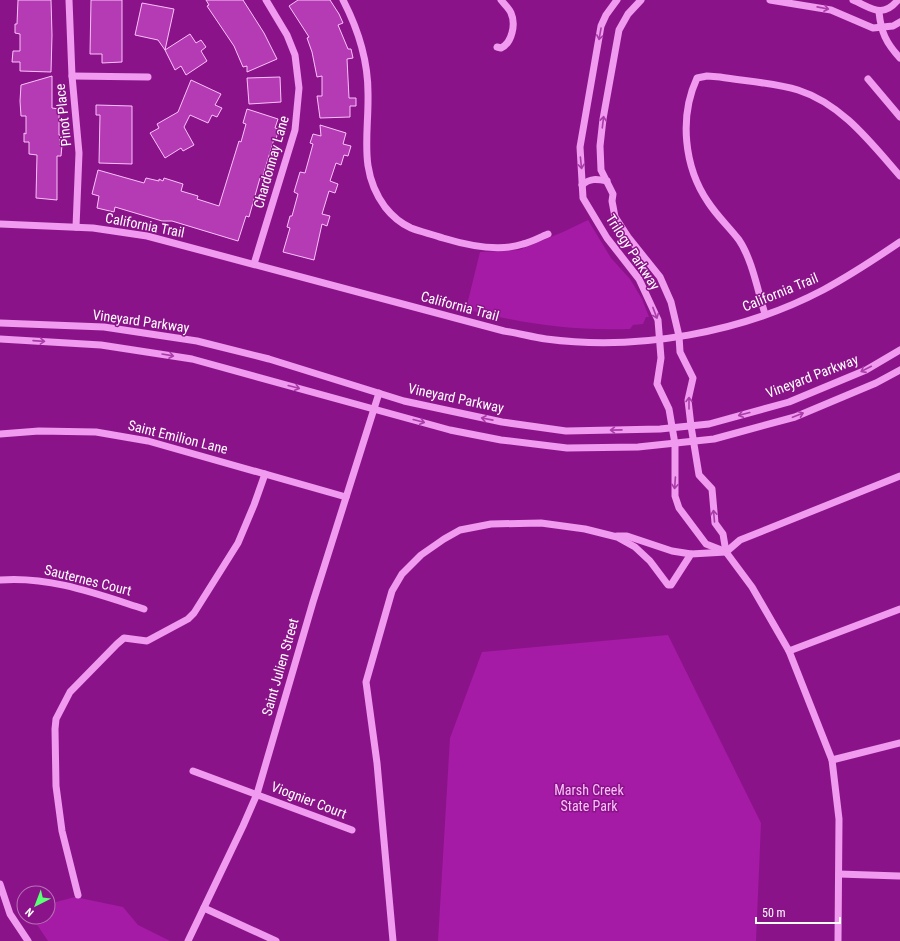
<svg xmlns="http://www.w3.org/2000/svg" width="900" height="941" viewBox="0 0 900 941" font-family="'Roboto Condensed',sans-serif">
<rect width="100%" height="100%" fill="#8b1389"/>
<g fill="#a51ba5">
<path d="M588,220L611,258L630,279L642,299L649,317H646L643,324L633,325L630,329C571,331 523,324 466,309L480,252L519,250L563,232Z"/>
<path d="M668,635L761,823L756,941H438L450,738L482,652Z"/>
<path d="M75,897L123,907L138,925L170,941H48L32,917H48V904Z"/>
</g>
<g fill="#b43bb3" stroke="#fcc1fc">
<path d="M18,0H51L52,35L51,72L20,71V62H12L13,51H20V34L15,33V24H17Z"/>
<path d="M91,0H122V62L102,63V54H90Z"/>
<path d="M206,0H243L264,33L277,59L247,72V66L243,67L234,46L207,6L209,5Z"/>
<path d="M298,0H330L339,14L343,23L338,25L348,49H351L353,58L347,59L349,98H356V106H350V117L320,118L317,96H322V76L317,77L312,52L307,38L309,37L289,6Z"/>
<path d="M142,3L174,9L165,50L158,40L135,35Z"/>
<path d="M190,34L196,43L201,40L206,47L201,51L207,61L186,75L181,66L175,70L165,50Z"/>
<path d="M52,76V108L59,109V135H60V145H62L61,156H57V200L36,198L37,155L29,154V142H24V133L26,134V116H21L20,101L21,85Z"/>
<path d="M280,77L281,102L249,104L247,78Z"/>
<path d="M191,80L221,94L215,105L222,108L217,117L212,115L208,123L190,115L184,127L194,145L183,151L181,148L165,158L150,133L159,128L157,124L178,112Z"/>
<path d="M96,105L132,106V164L99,163L100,115H96Z"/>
<path d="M247,109L278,119L275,128L279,129L276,139H274L262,179L260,178L249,217L246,216L238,241L172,221H162L115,207L114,212L97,208L99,196L92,194L98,170L144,183L146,178L159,181V179L163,181L164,178L183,184L181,191L198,196L197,199L219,206L239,141L241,142L246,124L243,123Z"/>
<path d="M320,125L346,133L343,144L351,146L348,156L344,155L341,165L336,163L330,181L338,184L335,193L329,191L322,214L330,216L327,226L322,224L314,260L283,252L290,228L287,227L290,216H292L298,194L294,192L300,172L305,173L313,144L310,143L313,134L321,136Z"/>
</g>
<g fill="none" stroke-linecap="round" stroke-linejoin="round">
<g stroke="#f09af0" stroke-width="7">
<path d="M69,0L72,76L79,153L76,227"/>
<path d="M343,0C358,29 368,60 368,93C369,135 358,170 385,207C392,216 400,223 411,228C421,232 432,234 443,238C466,245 499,252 523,244C532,242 540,237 548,234"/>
<path d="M617,0L606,15L601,26L580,147L583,198L607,238L639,279L658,320L661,358L657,384L669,409L675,444V496L679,508L706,544L724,551"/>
<path d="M641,0L628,14L619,30L603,119L600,146L601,170L613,194L612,201L615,217L628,237L660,277L671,302L679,336L680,352L693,378L688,400L691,426L699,475L712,489L715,523L723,534L726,552L752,587L789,651L832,760L839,819L838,941"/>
<path d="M770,0L831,10L873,28L893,26L900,22"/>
<path d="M853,0C872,8 882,19 898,0"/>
<path d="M879,12C881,32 886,43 900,58"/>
<path d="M497,47L501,48C512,43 516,24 511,13C509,8 504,4 501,0"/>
<path d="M72,76L148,77"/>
<path d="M868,79L900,117"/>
<path d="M582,185C590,178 597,179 607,181"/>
<path d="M0,224L93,228L147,236L504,331C518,333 532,337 546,339C638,351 741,333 823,290C849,276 875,259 900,242"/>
<path d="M254,264L295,130L299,88L295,55L287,35L266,0"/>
<path d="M765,314C758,292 752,259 739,240C729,227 717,216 708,202C684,167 679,117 697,78L707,76L720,77C744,81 775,83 798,90C842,104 871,143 900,176"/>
<path d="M0,323L104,327L197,341L269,359L404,401L502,422L566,431L660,429L709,424L789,402L866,370L900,350"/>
<path d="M0,339L101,345L192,359L450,430L501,440L567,448L638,447L714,439L795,417L876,383L900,370"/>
<path d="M0,434L39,431L96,432L148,441L346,497"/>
<path d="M617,536H627L672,551L691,554"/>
<path d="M0,580C50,576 97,594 144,609"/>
<path d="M789,651L900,609"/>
<path d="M832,760L900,743"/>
<path d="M193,771L352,830"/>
<path d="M839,874L899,876"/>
<path d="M0,884L10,914L28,941"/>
<path d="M78,895L62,831L56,786L55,729L56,719L70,692L117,644L124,638L147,641L188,619L194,613L238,543L254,505L265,474"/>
<path d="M204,908L276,941"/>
<path d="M188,941L243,826L257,794L313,602L379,393"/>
<path d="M393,941L377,763L366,682L392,591L402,574L421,555L444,539L460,530L491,524L541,523L585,529L617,537L635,547L650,561L668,585H671L691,554L726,552L740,540L900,476"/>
</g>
</g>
<defs><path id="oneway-shaft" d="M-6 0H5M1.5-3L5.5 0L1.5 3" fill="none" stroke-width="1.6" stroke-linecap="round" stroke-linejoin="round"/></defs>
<g stroke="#a93ca8">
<use href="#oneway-shaft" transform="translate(823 8) rotate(11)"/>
<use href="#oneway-shaft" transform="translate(600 34) rotate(100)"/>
<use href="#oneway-shaft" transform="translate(603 122) rotate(-83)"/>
<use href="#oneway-shaft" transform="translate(581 163) rotate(84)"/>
<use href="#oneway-shaft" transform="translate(655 313) rotate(69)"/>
<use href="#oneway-shaft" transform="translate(39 341) rotate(4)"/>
<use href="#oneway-shaft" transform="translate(168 355) rotate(10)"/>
<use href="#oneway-shaft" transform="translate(866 369) rotate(153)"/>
<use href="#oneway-shaft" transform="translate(294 387) rotate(15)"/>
<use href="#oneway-shaft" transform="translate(689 403) rotate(-90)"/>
<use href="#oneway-shaft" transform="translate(744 414) rotate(165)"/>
<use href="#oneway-shaft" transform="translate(798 415) rotate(-21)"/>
<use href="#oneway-shaft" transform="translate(487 419) rotate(-169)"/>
<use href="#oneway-shaft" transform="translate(419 421) rotate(15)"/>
<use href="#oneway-shaft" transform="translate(616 430) rotate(179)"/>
<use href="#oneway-shaft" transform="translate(675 483) rotate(94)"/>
<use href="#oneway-shaft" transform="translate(714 516) rotate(-95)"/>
</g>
<g text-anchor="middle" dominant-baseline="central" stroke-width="3" stroke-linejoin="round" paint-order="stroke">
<g font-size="14" fill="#fff" stroke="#8b1389">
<text transform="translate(63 115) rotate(-96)">Pinot Place</text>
<text transform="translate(271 162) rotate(-74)">Chardonnay Lane</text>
<text transform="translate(145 225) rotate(11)">California Trail</text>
<text transform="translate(633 252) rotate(57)">Trilogy Parkway</text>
<text transform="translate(780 292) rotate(-22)">California Trail</text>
<text transform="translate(460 306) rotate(15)">California Trail</text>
<text transform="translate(141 321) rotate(8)">Vineyard Parkway</text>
<text transform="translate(812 376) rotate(-21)">Vineyard Parkway</text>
<text transform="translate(456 398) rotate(12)">Vineyard Parkway</text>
<text transform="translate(178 437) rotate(14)">Saint Emilion Lane</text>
<text transform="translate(88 580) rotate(14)">Sauternes Court</text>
<text transform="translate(280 667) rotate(-74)">Saint Julien Street</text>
<text transform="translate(309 800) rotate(21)">Viognier Court</text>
</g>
<g font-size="14" fill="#fcc1fc" stroke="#8b1389">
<text x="589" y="790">Marsh Creek<tspan x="589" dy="16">State Park</tspan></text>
</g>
</g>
<g transform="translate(36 905) rotate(222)"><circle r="19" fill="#8b1389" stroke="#b971b8"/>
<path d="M0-3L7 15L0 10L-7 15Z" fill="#5aff75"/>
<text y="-6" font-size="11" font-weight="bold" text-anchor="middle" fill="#ffffff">N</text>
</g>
<path d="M756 917v6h84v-6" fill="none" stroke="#ffffff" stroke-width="2"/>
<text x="762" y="917" font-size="12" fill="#ffffff" stroke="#8b1389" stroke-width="3" paint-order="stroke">50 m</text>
</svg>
